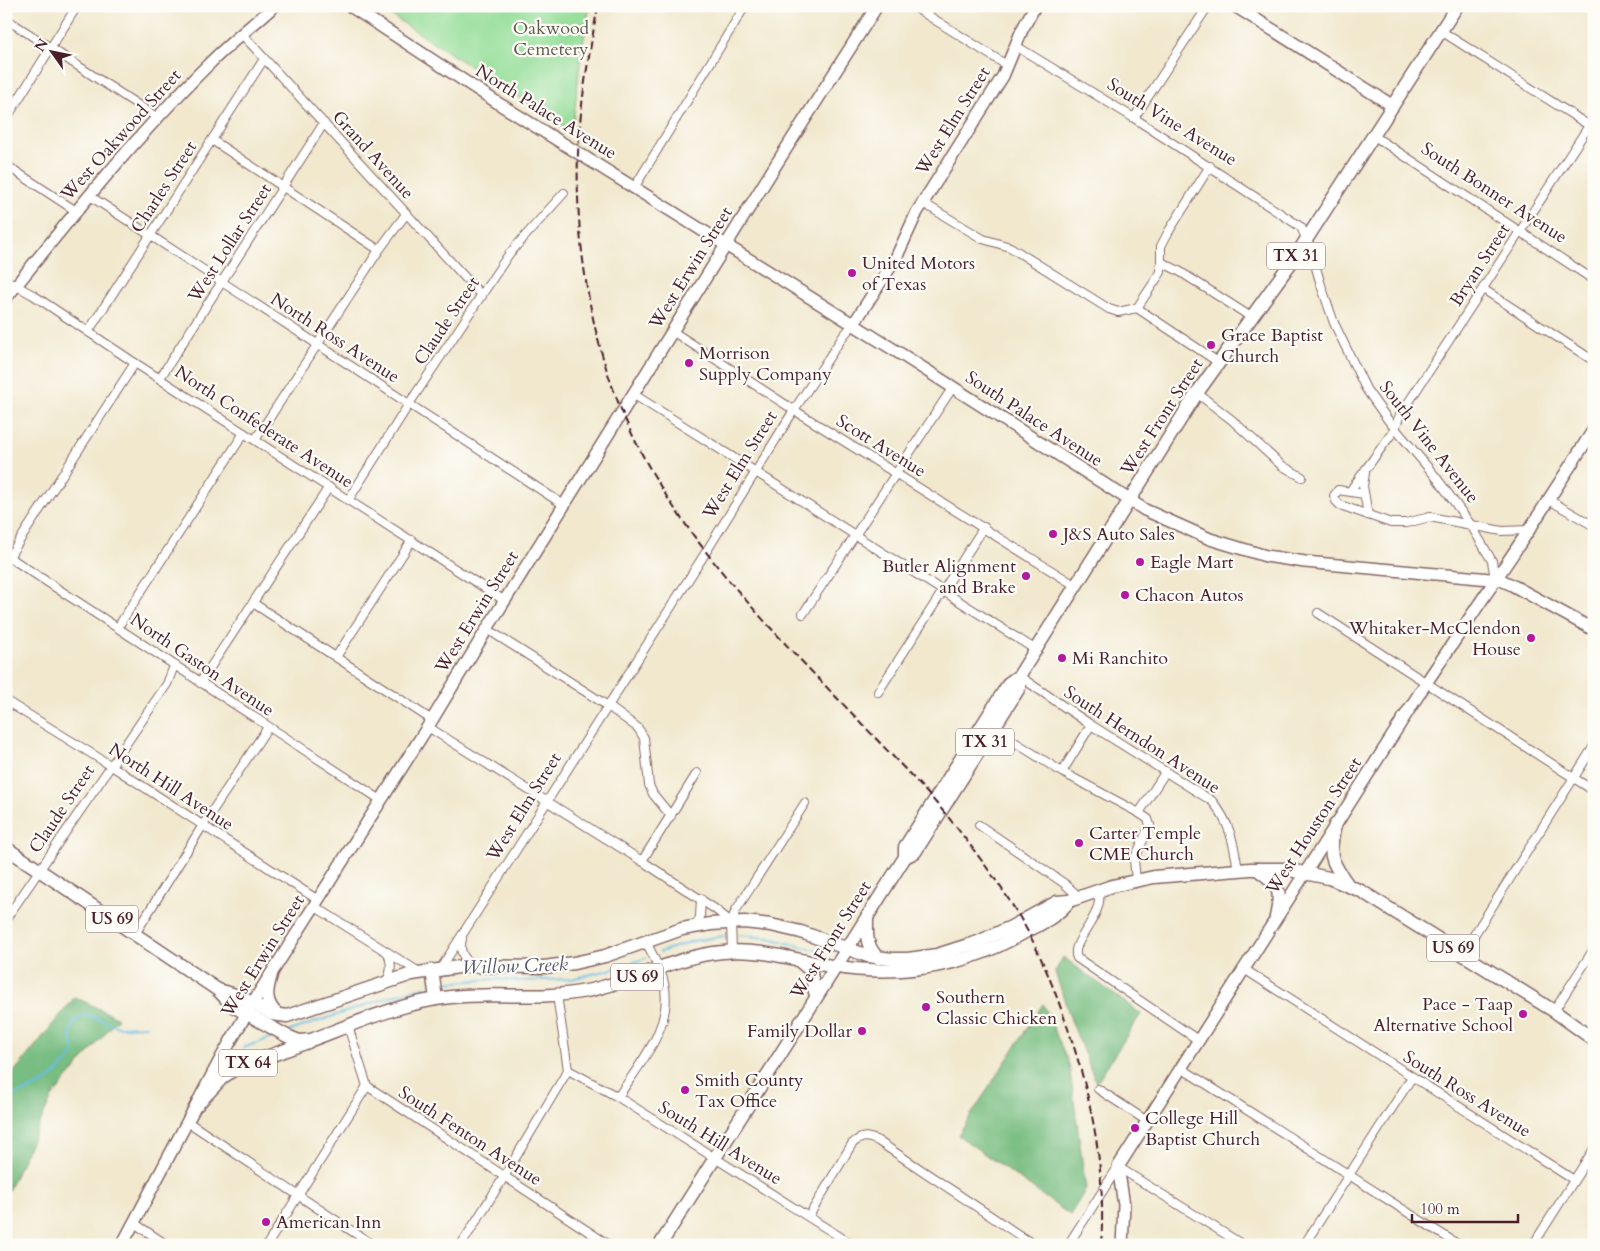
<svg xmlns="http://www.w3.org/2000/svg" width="1600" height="1251" viewBox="0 0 1600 1251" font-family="Cardo,serif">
<rect width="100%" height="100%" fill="#fdfcf7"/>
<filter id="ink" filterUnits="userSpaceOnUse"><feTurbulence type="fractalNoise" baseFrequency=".02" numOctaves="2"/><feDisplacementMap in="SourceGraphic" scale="10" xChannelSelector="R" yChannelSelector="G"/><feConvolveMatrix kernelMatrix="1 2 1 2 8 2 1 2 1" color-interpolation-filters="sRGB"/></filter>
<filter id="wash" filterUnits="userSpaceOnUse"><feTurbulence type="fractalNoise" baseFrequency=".0096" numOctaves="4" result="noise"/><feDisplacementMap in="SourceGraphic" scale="20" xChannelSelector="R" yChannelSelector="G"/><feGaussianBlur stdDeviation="1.12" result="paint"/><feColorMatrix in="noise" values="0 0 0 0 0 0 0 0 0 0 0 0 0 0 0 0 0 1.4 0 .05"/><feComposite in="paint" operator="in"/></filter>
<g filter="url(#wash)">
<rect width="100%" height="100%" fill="#f1e8ce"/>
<path fill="#95de99" stroke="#707e62" d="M377,6H590L581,54L572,132Z"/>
<g fill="#78bd81" stroke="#616e56">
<path d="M1063,957L1141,1014L1096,1083L1071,1020L1055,972Z"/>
<path d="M75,997L118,1018L52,1097L6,1195V1082Z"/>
<path d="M1043,1004L1069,1064L1086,1189L1070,1215L958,1135Z"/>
</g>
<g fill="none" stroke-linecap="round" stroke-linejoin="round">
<g stroke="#67bee4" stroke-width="2">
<path d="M740,935L769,938L810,949L825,950"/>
<path d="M660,952L693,941L724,936"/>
<path d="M443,983L494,979L518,981L571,979L613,969L646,958"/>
<path d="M290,1031L392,996L425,987"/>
<path d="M243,1048L276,1036"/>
<path d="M6,1102C17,1090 25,1093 38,1086C52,1079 64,1066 74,1054L70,1033L75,1020L87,1014L118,1027L146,1026"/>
</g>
</g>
</g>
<g filter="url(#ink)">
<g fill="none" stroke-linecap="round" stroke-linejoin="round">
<g stroke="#846564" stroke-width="10">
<g id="street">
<path d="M913,6L1008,66"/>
<path d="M6,19L158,118"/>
<path d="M1441,31L1593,128"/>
<path d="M242,34L482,296"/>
<path d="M1016,46L1134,118L1301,227L1310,247L1321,285L1334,323L1366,389L1388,420L1436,477L1471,525L1492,561L1495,579"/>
<path d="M1134,118L1208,6"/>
<path d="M6,119L77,6"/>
<path d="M1374,136L1594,280"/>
<path d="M212,140L379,250"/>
<path d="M6,165L76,211"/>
<path d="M634,188L745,6"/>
<path d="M90,196L564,505"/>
<path d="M923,203L983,239L1010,247L1109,309L1118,312L1137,308"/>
<path d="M1161,262L1179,271L1251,317"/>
<path d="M6,280L33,295L135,363L505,601"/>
<path d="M1483,289L1594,361"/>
<path d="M1137,308L1161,272V246L1169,231L1210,166"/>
<path d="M1137,308L1218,362"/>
<path d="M672,331L794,410L1076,586"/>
<path d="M88,332L264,59"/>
<path d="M160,378L324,123"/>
<path d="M1197,393L1232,420L1281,465L1302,477"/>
<path d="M633,394L1036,650"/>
<path d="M255,440L379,250L406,214"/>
<path d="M1365,473L1363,486L1368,515"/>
<path d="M1350,491L1395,429L1399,417L1594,118"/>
<path d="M1364,494L1338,490L1334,496L1336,501L1340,505L1391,523H1406L1430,517L1502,531L1529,530"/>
<path d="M349,499L409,404L509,254L564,193"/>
<path d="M1549,500L1594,526"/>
<path d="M6,555C131,636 255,719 381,800"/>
<path d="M7,560L135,363"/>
<path d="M253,603L432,720"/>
<path d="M1318,613L1594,791"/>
<path d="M803,614L953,387"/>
<path d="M118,627L244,433"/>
<path d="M487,629L608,706L638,728L644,738L649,785L653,794L671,816"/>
<path d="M336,657L412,540"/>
<path d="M1019,676L1091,725L1212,801C1230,822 1234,844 1238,870"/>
<path d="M200,683L329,487"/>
<path d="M878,692L984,527"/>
<path d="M6,701L110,765L318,900"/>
<path d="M428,727L642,861L715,909L731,922"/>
<path d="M1013,741L1062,772L1139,813"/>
<path d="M1062,772L1091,725"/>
<path d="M979,825L1065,884L1079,897"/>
<path d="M642,861L697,773"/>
<path d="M1136,880L1134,860L1150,825L1148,819L1139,813L1166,771"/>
<path d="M1099,890C1104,919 1069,941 1077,958L1198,1040"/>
<path d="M314,906L419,972"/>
<path d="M6,919L167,684L174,666"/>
<path d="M696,926L700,917L701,899"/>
<path d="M135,934L203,825L268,727"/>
<path d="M462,939C459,951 463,958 472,965"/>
<path d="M732,951L731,922L736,910L805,803"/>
<path d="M1462,954L1594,746"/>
<path d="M441,968L706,552L794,410L844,335L853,325"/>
<path d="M1244,969L1574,1180"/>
<path d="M386,982C392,972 392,964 388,953"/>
<path d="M1554,1011L1594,949"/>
<path d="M348,1026L367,1086L609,1245"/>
<path d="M1181,1068L1459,1245"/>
<path d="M568,1070L618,1097L853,1245"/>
<path d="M1098,1089L1147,1121"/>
<path d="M618,1097C640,1063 674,1026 664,983C661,969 652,955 646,941"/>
<path d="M188,1122L373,1245"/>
<path d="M809,1216L852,1144C862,1135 867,1136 878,1141L1034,1245"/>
<path d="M134,1223L167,1245"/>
<path d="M267,1245L367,1086"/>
<path d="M461,1245L504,1177L568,1070L557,995"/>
<path d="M1068,1245L1118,1167L1243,1245"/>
<path d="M1304,1245L1412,1077"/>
<path d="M1533,1245L1594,1149"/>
</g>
</g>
<g stroke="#846564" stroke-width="14">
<g id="secondary">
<path d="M350,6L501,105L904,356L1145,510L1210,539L1266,556L1305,562L1501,580L1512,585L1594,630"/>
<path d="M1235,6L1393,106"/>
<path d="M6,298C71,217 137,135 211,62C231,42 253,25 274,6"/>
<path d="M853,325L896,258L917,212L1003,76L1022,30L1035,6"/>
<path d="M122,1245L221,1058L252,1004L432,720L487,629L777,163L877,6"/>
<path d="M1122,1245L1124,1205L1118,1167L1426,683L1529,530L1594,429"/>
</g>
</g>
<g stroke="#846564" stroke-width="15">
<g id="primary">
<path d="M1335,825C1328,855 1330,860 1348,885"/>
<path d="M6,848L218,990L233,1006L287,1036L299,1041L311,1040C356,1023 403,1002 451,997C496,992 541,1000 586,991C633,982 675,956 723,952C757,948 792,959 825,965C891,977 955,970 1014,938C1033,927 1056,919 1069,901"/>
<path d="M905,857L915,852L1019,688V676"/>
<path d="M1257,869C1280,885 1282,890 1276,917"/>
<path d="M867,917C867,935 865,945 878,958"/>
<path d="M798,960L810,970L816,996"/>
<path d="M432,970L436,999"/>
<path d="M271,975C266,991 264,1003 278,1015"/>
<path d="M218,990L239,996L272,1014L287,1016L412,974L465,966L544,967L574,963L605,956L682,929L711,924L744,922L771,925L801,932L868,956L892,959H908L937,955L978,942L1011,927L1057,902L1069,901L1112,886L1154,877L1250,869H1285L1329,878L1361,891L1554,1011L1594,1040"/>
<path d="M197,1105L223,1077L236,1068L308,1042"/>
<path d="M660,1245L905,857V847L1009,683L1019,676L1197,393L1295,257L1457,6"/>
</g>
</g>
<use href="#street" stroke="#fff" stroke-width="8"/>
<use href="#secondary" stroke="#fff" stroke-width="11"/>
<use href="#primary" stroke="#fff" stroke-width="12"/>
<path stroke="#4a1f2b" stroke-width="2" stroke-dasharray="8 4" stroke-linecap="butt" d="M598,6C589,54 580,104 578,153C575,241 590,340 626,421C682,548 788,645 882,745C908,772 934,799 957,828C987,867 1018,908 1038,952C1052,982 1063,1013 1073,1044C1094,1109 1106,1177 1101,1245"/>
</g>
</g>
<g fill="#b5179e" stroke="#fdfcf7" stroke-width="2">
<circle cx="852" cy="273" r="5"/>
<circle cx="1211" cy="345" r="5"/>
<circle cx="689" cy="363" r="5"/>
<circle cx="1053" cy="534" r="5"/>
<circle cx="1140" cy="562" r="5"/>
<circle cx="1026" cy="576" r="5"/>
<circle cx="1125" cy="595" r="5"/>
<circle cx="1531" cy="638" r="5"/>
<circle cx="1062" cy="658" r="5"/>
<circle cx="1079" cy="843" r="5"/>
<circle cx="926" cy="1007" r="5"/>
<circle cx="1523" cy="1014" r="5"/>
<circle cx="862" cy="1031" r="5"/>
<circle cx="685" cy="1090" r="5"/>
<circle cx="1135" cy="1128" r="5"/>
<circle cx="266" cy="1222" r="5"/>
</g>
<g text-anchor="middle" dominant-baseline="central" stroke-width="4.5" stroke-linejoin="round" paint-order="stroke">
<g fill="#fdfcf7" stroke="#806168" stroke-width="1">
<rect x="1267" y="242.5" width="58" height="27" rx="4"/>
<rect x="956" y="728.5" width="58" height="27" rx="4"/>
<rect x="86" y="905.5" width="52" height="27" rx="4"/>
<rect x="1427" y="934.5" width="52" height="27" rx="4"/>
<rect x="611" y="963.5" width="52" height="27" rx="4"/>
<rect x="219" y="1049.5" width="58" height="27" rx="4"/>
</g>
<g font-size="16" font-weight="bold" fill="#4a1f2b">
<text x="1296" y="256">TX 31</text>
<text x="985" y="742">TX 31</text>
<text x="112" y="919">US 69</text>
<text x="1453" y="948">US 69</text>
<text x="637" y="977">US 69</text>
<text x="248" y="1063">TX 64</text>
</g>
<g font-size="18" fill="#60584c" stroke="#fdfcf7">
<text x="551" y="28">Oakwood<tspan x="551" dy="21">Cemetery</tspan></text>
</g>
<g font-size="18" fill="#4a1f2b" stroke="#fdfcf7">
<text transform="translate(546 112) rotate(32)">North Palace Avenue</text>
<text transform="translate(953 121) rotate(-58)">West Elm Street</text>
<text transform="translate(1172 122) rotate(32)">South Vine Avenue</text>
<text transform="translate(121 135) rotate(-48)">West Oakwood Street</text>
<text transform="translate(373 155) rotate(48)">Grand Avenue</text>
<text transform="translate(164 187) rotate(-57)">Charles Street</text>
<text transform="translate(1494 193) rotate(33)">South Bonner Avenue</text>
<text transform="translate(230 243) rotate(-57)">West Lollar Street</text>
<text transform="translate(1480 265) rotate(-57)">Bryan Street</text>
<text transform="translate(691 268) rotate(-58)">West Erwin Street</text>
<text transform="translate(447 321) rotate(-56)">Claude Street</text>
<text transform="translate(335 338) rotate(33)">North Ross Avenue</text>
<text transform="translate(1162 417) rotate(-57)">West Front Street</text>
<text transform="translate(1034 419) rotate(33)">South Palace Avenue</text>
<text transform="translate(264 427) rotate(33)">North Confederate Avenue</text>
<text transform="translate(1429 442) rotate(52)">South Vine Avenue</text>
<text transform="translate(881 446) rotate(32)">Scott Avenue</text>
<text transform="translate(740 465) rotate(-58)">West Elm Street</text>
<text transform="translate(477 612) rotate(-58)">West Erwin Street</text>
<text transform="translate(202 665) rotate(34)">North Gaston Avenue</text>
<text transform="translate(1142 740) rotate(33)">South Herndon Avenue</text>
<text transform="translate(171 787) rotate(33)">North Hill Avenue</text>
<text transform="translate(524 807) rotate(-58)">West Elm Street</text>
<text transform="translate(62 809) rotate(-56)">Claude Street</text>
<text transform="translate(1314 826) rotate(-57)">West Houston Street</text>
<text transform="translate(831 940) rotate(-58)">West Front Street</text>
<text transform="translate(263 956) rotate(-58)">West Erwin Street</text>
<text transform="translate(1467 1094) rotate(32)">South Ross Avenue</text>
<text transform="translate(470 1136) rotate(33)">South Fenton Avenue</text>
<text transform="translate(720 1143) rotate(32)">South Hill Avenue</text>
</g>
<g font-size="18" fill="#4a1f2b" stroke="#fdfcf7" text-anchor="start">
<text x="862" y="263">United Motors<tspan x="862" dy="21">of Texas</tspan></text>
<text x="1221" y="335">Grace Baptist<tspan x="1221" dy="21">Church</tspan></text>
<text x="699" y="353">Morrison<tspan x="699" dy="21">Supply Company</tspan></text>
<text x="1063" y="534">J&amp;S Auto Sales</text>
<text x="1150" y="562">Eagle Mart</text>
<text x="1016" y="566" text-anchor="end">Butler Alignment<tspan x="1016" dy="21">and Brake</tspan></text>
<text x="1135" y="595">Chacon Autos</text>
<text x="1521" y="628" text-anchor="end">Whitaker-McClendon<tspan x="1521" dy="21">House</tspan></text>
<text x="1072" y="658">Mi Ranchito</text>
<text x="1089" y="833">Carter Temple<tspan x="1089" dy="21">CME Church</tspan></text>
<text x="936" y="997">Southern<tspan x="936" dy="21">Classic Chicken</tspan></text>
<text x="1513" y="1004" text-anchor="end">Pace - Taap<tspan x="1513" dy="21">Alternative School</tspan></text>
<text x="852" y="1031" text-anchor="end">Family Dollar</text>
<text x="695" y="1080">Smith County<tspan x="695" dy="21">Tax Office</tspan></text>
<text x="1145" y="1118">College Hill<tspan x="1145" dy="21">Baptist Church</tspan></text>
<text x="276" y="1222">American Inn</text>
</g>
<g font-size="19" font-style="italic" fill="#54576c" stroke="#fdfcf7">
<text transform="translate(515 966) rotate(-2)">Willow Creek</text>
</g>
</g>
<rect width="1600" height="1251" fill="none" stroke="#fdfcf7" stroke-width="25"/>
<g transform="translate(52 52) rotate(303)" stroke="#fdfcf7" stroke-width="4" paint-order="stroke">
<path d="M0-4L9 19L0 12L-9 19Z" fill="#4a1f2b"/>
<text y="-8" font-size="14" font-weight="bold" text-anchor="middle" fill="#4a1f2b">N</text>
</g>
<path d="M1412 1214v8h106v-8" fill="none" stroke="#4a1f2b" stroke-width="2.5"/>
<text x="1420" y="1214" font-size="15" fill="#4a1f2b" stroke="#fdfcf7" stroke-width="4" paint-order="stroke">100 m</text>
</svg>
